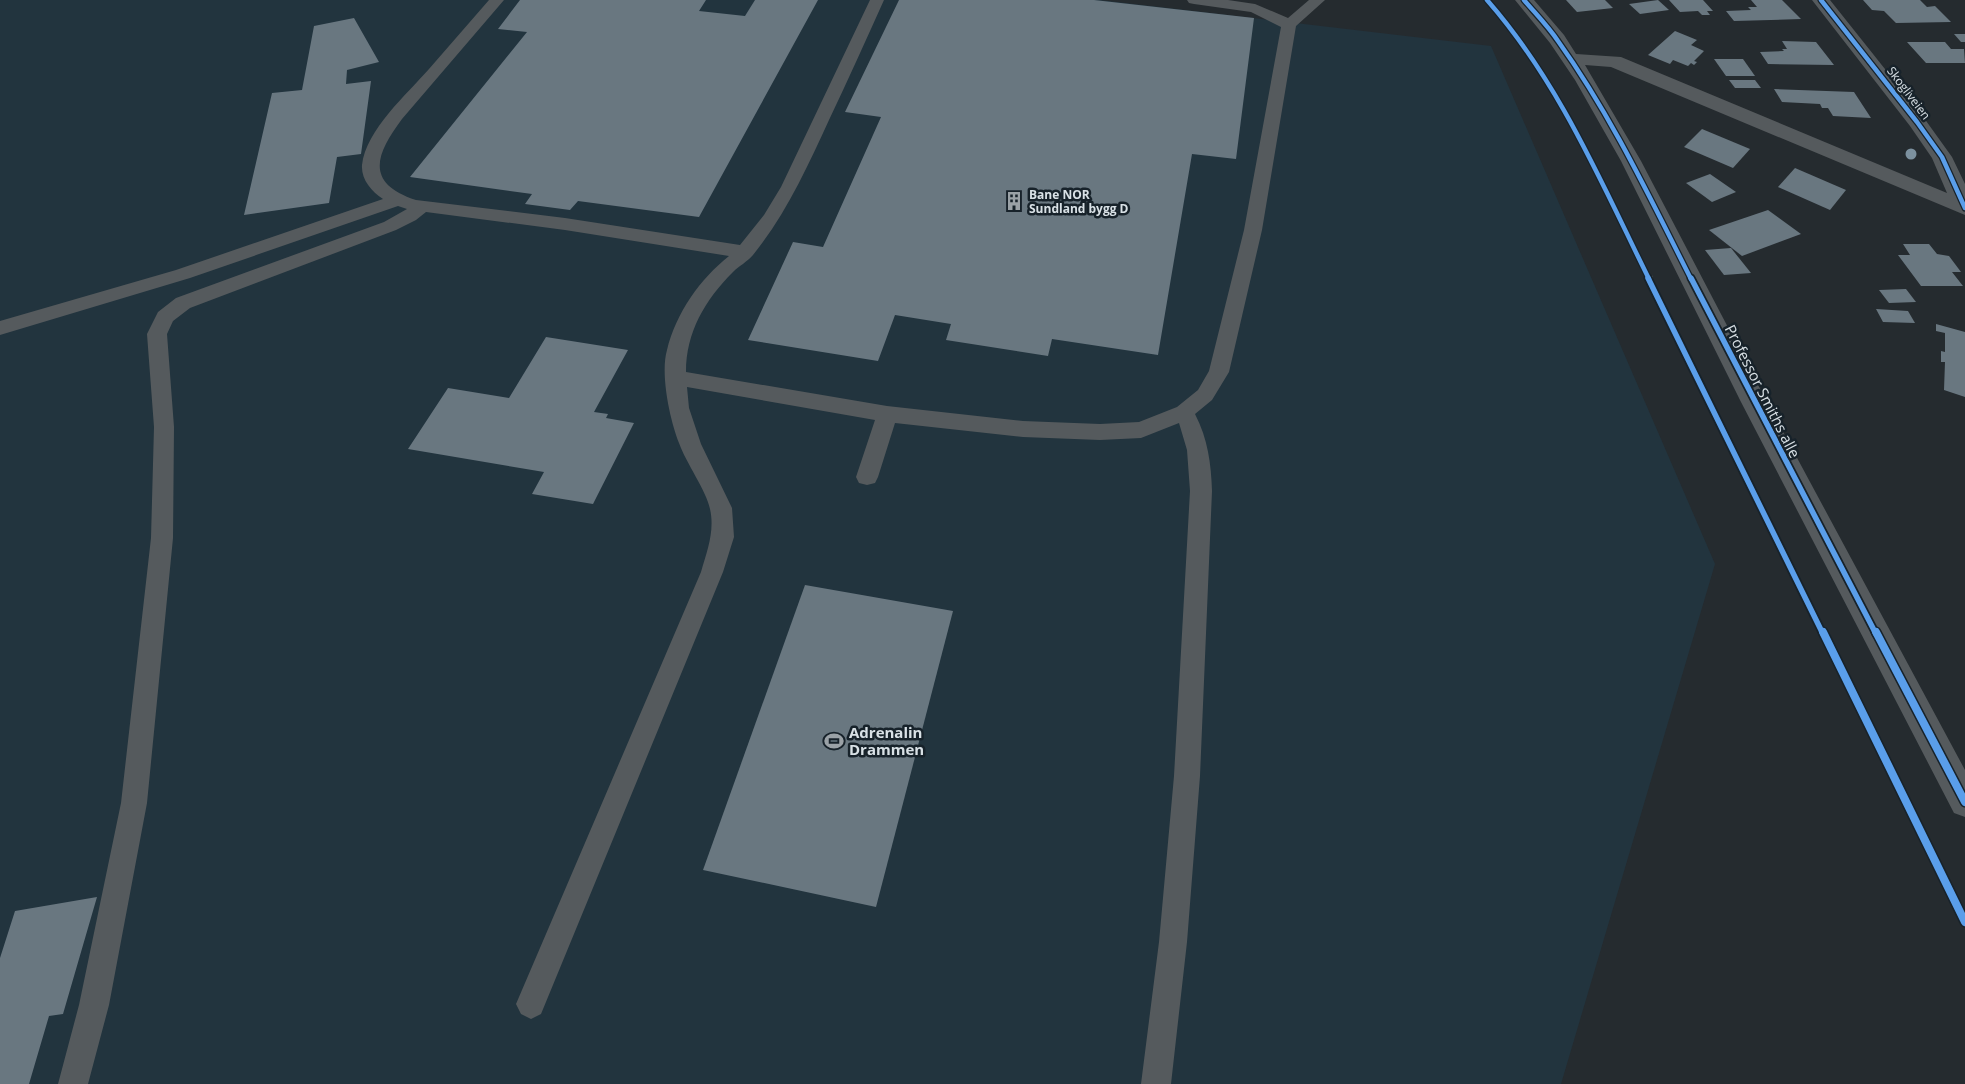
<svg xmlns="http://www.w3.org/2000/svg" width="1965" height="1084" viewBox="0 0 1965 1084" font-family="'Open Sans',sans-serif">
<rect width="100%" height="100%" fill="#252b2f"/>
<path fill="#22343e" d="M0,0H1100L1491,46L1715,564L1561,1084H0Z"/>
<g fill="#697780">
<path d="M520,0H706L699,11L745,16L755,0H818L699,217L578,201L570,210L525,204L532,194L410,177L527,32L498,29Z"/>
<path d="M899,0H1094L1254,18L1236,159L1192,154L1158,355L1052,339L1048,356L946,340L951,324L895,315L878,361L748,340L793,242L823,247L881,117L845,112Z"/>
<path d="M1566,0H1605L1613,8L1577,12Z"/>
<path d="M1658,0L1669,10L1640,14L1629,4Z"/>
<path d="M1669,0H1703L1713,11H1707L1710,15H1702L1698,11L1680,12Z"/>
<path d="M1751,0H1782L1801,19L1734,21L1726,11L1751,10L1748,7H1757Z"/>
<path d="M1863,0H1920L1927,7L1935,6L1951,22L1896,23L1884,11L1872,10Z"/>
<path d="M354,18L379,62L347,70L346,84L371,81L361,154L337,157L329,203L244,215L272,93L302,90L314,26Z"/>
<path d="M1675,31L1697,40L1691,45L1704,51L1694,61L1697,62L1694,65L1691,63L1688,66L1673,60L1670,64L1648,55Z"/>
<path d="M1954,34H1965V42H1961Z"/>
<path d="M1782,41L1816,42L1834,65L1768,64L1760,52L1784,51L1782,49H1787Z"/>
<path d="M1907,42H1945L1951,49H1964L1965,63H1926Z"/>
<path d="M1714,59H1743L1755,76H1726Z"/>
<path d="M1729,80H1755L1761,88H1735Z"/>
<path d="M1774,89L1854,92L1871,118L1833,116L1828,108H1822L1820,104L1782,102Z"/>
<path d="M1702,129L1750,149L1733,168L1684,147Z"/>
<path d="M1795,168L1846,190L1830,210L1778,187Z"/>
<path d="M1710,174L1736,192L1712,202L1686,183Z"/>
<path d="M1768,210L1801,234L1742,256L1709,230Z"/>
<path d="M1903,244H1929L1937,254L1949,256L1961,272H1952L1963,286H1921L1898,255H1910Z"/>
<path d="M1731,248L1751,273L1724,275L1705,250Z"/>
<path d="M1906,289L1916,302L1889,303L1879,290Z"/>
<path d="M1876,309L1908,311L1915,323L1883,322Z"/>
<path d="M1936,324L1965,332V397L1944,390L1945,362H1941V351L1945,352V333L1936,331Z"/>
<path d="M546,337L628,350L594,412L608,414L606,418L634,423L593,504L532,494L544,472L408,449L448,388L509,398Z"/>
<path d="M805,585L953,611L876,907L703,870Z"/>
<path d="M97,897L63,1014L49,1016L29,1084H0V958L15,911Z"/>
</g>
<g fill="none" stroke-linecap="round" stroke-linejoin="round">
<path stroke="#606468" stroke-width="2.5" stroke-dasharray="0.5 2.5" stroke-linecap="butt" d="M1646,277H1655"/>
<path fill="#555a5d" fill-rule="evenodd" d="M489,0H504L402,119C376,154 364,183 416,200L565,218L740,245L764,215L781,187L870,0H884C866,40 848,80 829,120C807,168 786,214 753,255C747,262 739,266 733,272C705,300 686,332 686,372L887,406L1023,421L1100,424L1139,422L1177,407L1198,390L1209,371L1244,230L1281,27L1251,12L1194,4L1189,3L1187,0H1228L1255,4L1288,18L1309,0H1325L1296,26L1262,230L1229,372L1212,400L1195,414C1208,439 1211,464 1212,491L1200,776L1187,942L1171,1084H1141L1159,942L1174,776L1190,491L1187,450L1179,423L1141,438L1100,440L1023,437L895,423L878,477L875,483L867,485L859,483L856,477L875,420L687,387L689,408L701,444L732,508L734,537L723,572L541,1014L531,1019L521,1014L516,1004L701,572C707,551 715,531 710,509C706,490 686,463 679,443C670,420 660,374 667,350C676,313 700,279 729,256L565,230L426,212L416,220L396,230L190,308L173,321L167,334L174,427L173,538L147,803L109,1005L88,1084H58L79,1005L121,803L151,538L154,427L147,334L158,312L176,298L384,222L407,209L398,206L190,278L0,335V321L176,270L383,199C371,191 361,179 362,165C366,130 407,94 429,69C449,46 469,23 489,0Z"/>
<path fill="#555a5d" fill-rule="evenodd" d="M1515,0H1534L1564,35L1576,54L1621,57L1947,193L1932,158L1910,126L1812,0H1830L1924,118L1952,157L1965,184V215L1611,67L1585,65L1641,161L1767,402L1965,770V817L1954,813L1741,402L1621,161L1575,80L1550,43Z"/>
<g stroke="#17222a" stroke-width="7">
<g id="cycleway-far2">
<path d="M1487,0C1559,82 1601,182 1649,279"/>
<path d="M1524,0C1535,13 1548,26 1558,41C1611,115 1650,198 1691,279"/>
<path d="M1821,0L1917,122L1942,157L1965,208"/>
</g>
</g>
<g stroke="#17222a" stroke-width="9">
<g id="cycleway-far1">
<path d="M1648,278L1823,634"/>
<path d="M1691,278L1876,634"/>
</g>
</g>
<g stroke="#17222a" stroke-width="11">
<g id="cycleway">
<path d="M1823,632L1965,922"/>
<path d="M1876,632L1965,802"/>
</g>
</g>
<use href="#cycleway-far2" stroke="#5a9eea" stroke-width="4.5"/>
<use href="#cycleway-far1" stroke="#5a9eea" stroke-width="5.5"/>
<use href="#cycleway" stroke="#5a9eea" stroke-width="8"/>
</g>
<circle fill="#7c919f" cx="1911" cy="154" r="5.5"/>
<defs>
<g id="building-bare" transform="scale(1.5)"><path d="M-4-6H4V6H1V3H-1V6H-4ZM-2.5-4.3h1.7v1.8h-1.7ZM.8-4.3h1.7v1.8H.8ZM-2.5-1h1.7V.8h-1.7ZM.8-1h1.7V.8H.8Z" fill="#9aa1a6" stroke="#17222a" stroke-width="2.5" paint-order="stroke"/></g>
<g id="stadium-bare" transform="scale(1.5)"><path d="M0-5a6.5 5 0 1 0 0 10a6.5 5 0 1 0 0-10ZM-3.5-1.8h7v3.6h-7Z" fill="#9aa1a6" stroke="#17222a" stroke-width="2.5" paint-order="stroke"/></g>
</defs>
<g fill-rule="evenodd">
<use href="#building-bare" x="1014" y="201"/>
<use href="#stadium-bare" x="834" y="741"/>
</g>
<g text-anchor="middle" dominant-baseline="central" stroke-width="5" stroke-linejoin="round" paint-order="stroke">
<g font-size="12" fill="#d9e1e6" stroke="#17222a">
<text transform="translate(1909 93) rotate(53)">Skogliveien</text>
</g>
<g font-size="12" font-weight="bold" fill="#d9e1e6" stroke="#17222a" text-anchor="start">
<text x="1029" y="194">Bane NOR<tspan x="1029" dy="14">Sundland bygg D</tspan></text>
</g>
<g font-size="15" fill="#d9e1e6" stroke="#17222a">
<text transform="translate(1763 391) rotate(63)">Professor Smiths alle</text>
</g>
<g font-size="15" font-weight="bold" fill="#d9e1e6" stroke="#17222a" text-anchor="start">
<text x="849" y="732">Adrenalin<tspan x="849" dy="17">Drammen</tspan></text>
</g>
</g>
</svg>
